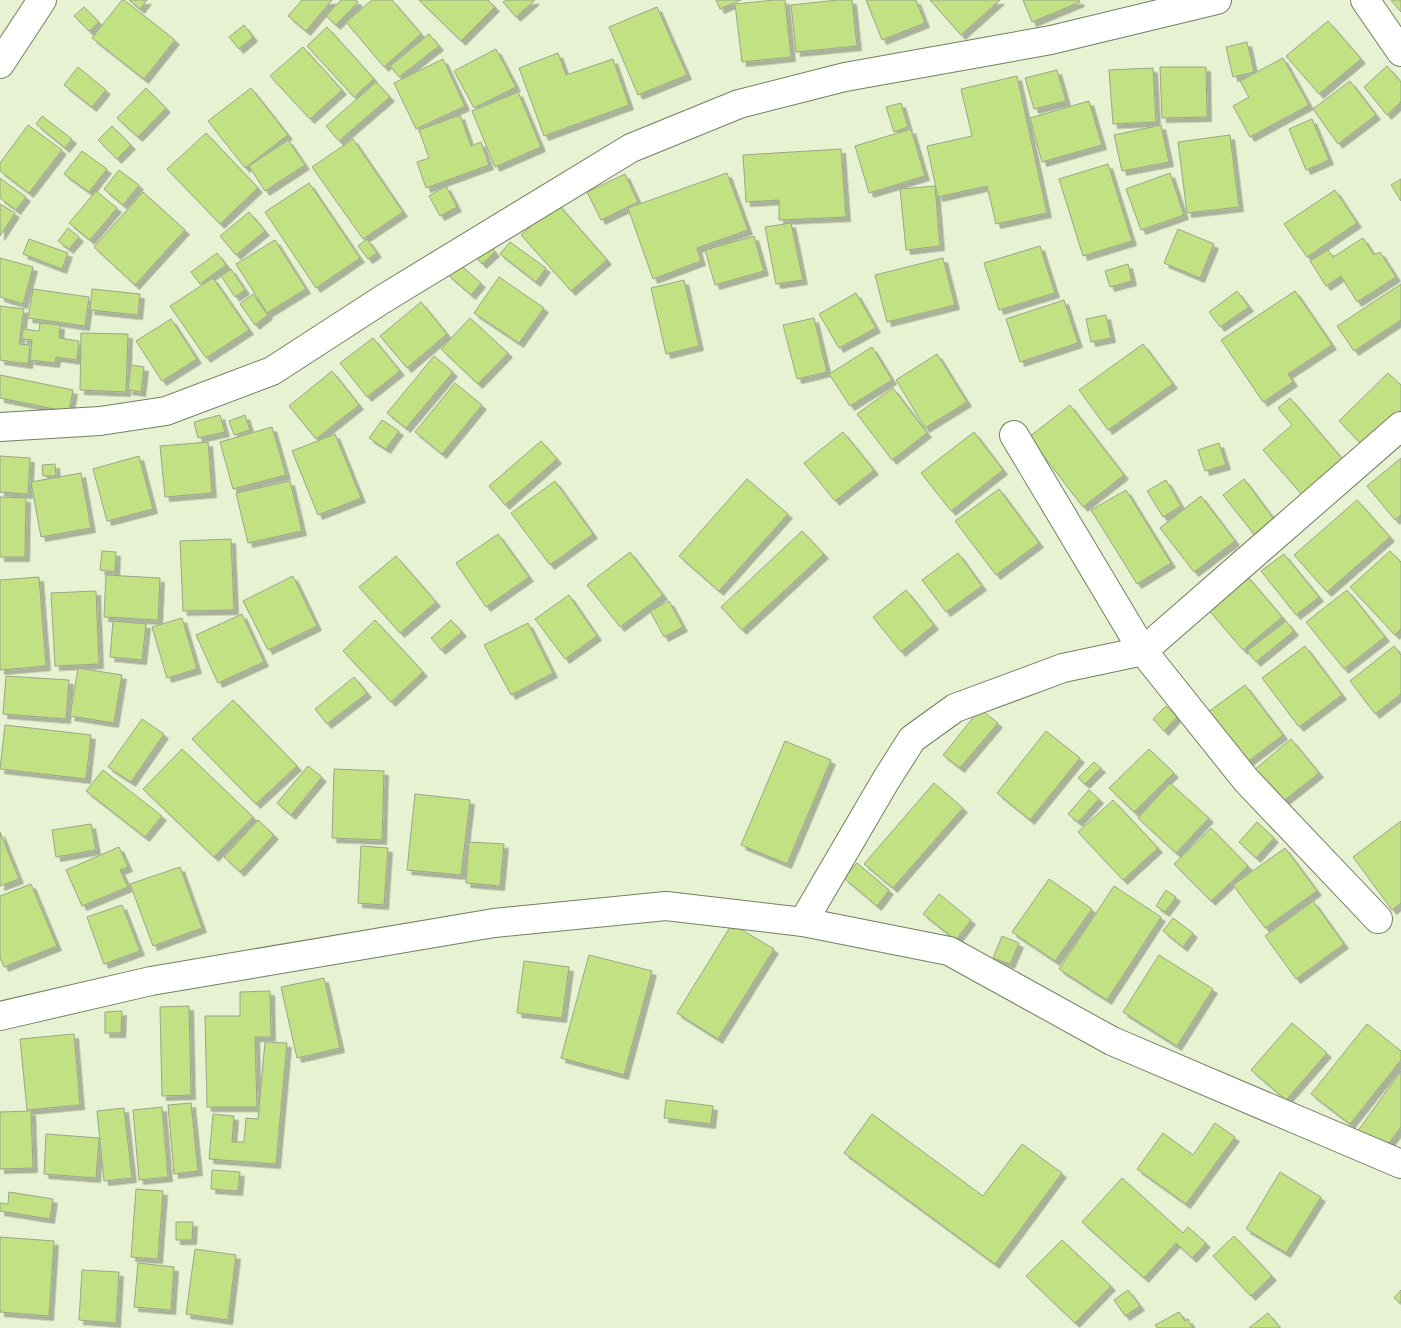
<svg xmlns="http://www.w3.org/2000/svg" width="1401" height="1328" viewBox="0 0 1401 1328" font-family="Lora,serif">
<defs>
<filter id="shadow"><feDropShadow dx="4.5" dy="4.5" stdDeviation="0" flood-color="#0004"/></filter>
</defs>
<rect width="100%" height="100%" fill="#e6f2d1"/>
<g fill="#c1e182" stroke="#9aa687" filter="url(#shadow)">
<path d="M122,0H124L175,40L144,79L92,38Z"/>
<path d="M129,0H147L140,9Z"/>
<path d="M302,0H332L306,31L288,16Z"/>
<path d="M341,0H356L358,2L336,25L326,16Z"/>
<path d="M372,0H392L421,34L384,67L346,22Z"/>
<path d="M419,0H488L495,7L461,41Z"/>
<path d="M506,0H535L516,17L503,2Z"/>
<path d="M716,0H741L720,9Z"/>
<path d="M775,0H785L791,57L742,62L735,4Z"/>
<path d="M838,0H852L857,46L796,52L791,5Z"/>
<path d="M866,0H916L925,23L882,40Z"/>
<path d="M930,0H1000L961,35Z"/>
<path d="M1023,0H1079L1080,2L1032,22Z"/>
<path d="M1391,0H1401V12Z"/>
<path d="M84,7L99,22L89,31L74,16Z"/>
<path d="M657,7L687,75L638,95L609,27Z"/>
<path d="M1328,21L1361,59L1319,94L1286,56Z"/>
<path d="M244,25L253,37L239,49L229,37Z"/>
<path d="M327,27L374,79L354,97L307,46Z"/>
<path d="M429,34L439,46L399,77L390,66Z"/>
<path d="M1247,42L1254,72L1233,77L1226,47Z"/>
<path d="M303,47L342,90L310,119L270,76Z"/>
<path d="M496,49L516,87L474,108L454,71Z"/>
<path d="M558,53L566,75L613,59L629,105L544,136L519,68Z"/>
<path d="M1283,58L1309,105L1250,137L1233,106L1249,97L1240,81Z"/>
<path d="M443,59L465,106L416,129L394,83Z"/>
<path d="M1387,66L1401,82V102L1387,115L1364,87Z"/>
<path d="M78,67L106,90L92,107L64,85Z"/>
<path d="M1160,67H1206L1207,117L1162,118Z"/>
<path d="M1153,68L1156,122L1113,124L1109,70Z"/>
<path d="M1057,70L1066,101L1034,109L1025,78Z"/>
<path d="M1017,76L1047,213L996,224L987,186L938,197L927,146L972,136L961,89Z"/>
<path d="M1350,81L1376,115L1338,144L1313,109Z"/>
<path d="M376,82L390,97L339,141L326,126Z"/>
<path d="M146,88L166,108L138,137L117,118Z"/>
<path d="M251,88L288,135L245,168L208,121Z"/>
<path d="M518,92L541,147L495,167L472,111Z"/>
<path d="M1089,101L1102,145L1042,162L1030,118Z"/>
<path d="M901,103L908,127L894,132L886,107Z"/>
<path d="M460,115L471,146L481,142L489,165L426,188L417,162L429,158L419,130Z"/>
<path d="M42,116L72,139L65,148L36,124Z"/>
<path d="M1312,119L1329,160L1306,170L1289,129Z"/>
<path d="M28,125L62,150L29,193L0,171V163Z"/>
<path d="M1161,125L1169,162L1122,171L1114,135Z"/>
<path d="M112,126L131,145L117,159L98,140Z"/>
<path d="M911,129L925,176L869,193L855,146Z"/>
<path d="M206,133L258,188L220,224L167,169Z"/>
<path d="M1230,135L1239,207L1187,213L1178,142Z"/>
<path d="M353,139L403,212L363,239L312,167Z"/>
<path d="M288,140L305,165L265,191L249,166Z"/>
<path d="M841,149L846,217L779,220V200L746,202L743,155Z"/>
<path d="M82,151L107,169L89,192L64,174Z"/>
<path d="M1108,164L1132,241L1083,256L1059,179Z"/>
<path d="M119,170L139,185L123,205L104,189Z"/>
<path d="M727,173L748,230L697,248L701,261L653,279L628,208Z"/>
<path d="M1170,173L1184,215L1141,230L1126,189Z"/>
<path d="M625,174L638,202L601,220L587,192Z"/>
<path d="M0,178L26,197L16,210L0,198Z"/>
<path d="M1401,179V201L1391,185Z"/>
<path d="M309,183L360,258L316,288L265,212Z"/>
<path d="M446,186L457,207L440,216L429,196Z"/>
<path d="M935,186L940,246L906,250L900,189Z"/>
<path d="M1335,190L1357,223L1307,257L1284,224Z"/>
<path d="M96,191L117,208L90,240L69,223Z"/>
<path d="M143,192L185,230L135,285L94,247Z"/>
<path d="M557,203L607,260L571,291L521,235Z"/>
<path d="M0,204L15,213L0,236Z"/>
<path d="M249,212L265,231L236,255L220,236Z"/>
<path d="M791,223L803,280L776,284L765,227Z"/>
<path d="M68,228L79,237L69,249L58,241Z"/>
<path d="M1178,229L1214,244L1200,278L1164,263Z"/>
<path d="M754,236L764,271L715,285L705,250Z"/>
<path d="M1363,238L1374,255L1380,252L1396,277L1357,302L1341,276L1326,286L1310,261L1328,250L1333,257Z"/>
<path d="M29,239L68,253L62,269L23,254Z"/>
<path d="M367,239L377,253L368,259L358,246Z"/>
<path d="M275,240L306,289L267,313L236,264Z"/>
<path d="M510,242L546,268L536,282L500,254Z"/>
<path d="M487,243L495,252L482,264L474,255Z"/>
<path d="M1040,246L1055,293L999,310L984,263Z"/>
<path d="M217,253L226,265L200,284L191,272Z"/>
<path d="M0,258L33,267L23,304L0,297Z"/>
<path d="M943,258L955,305L887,322L875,275Z"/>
<path d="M458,263L481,283L471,295L447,274Z"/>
<path d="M1128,264L1132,281L1110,287L1105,271Z"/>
<path d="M231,269L245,290L235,297L221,276Z"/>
<path d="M499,277L544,308L519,343L474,313Z"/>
<path d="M213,278L249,330L206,358L170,306Z"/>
<path d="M684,280L699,346L666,354L651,288Z"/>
<path d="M1401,284V320L1354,351L1337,326Z"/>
<path d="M33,289L89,297L85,326L28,318Z"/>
<path d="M92,289L140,294L138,315L90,310Z"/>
<path d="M1237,291L1249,307L1220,327L1209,312Z"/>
<path d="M1295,291L1332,345L1288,374L1293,382L1263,402L1221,340Z"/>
<path d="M856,293L876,328L839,348L819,314Z"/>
<path d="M253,294L268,315L255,325L240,304Z"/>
<path d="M1064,300L1078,343L1020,362L1006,319Z"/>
<path d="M421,302L447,334L407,368L380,336Z"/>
<path d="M0,306L24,309L19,344L30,345L28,364L0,360Z"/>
<path d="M1106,315L1111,338L1091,342L1086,319Z"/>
<path d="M470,318L508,353L478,384L441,349Z"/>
<path d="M814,318L827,372L797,379L783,325Z"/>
<path d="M171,319L197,359L162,381L136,341Z"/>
<path d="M40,323L60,325L59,338L79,341L77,360L56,357L55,363L30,360L32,340L22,339L23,329L39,331Z"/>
<path d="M81,333L128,334L126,392L80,390Z"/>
<path d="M373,338L400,371L367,397L340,363Z"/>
<path d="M1143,344L1173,384L1108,430L1079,390Z"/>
<path d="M872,347L892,380L850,406L829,374Z"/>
<path d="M937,354L967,402L925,428L896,380Z"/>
<path d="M434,356L453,372L406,428L387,413Z"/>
<path d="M131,365L144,367L141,392L128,390Z"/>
<path d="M332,371L359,405L316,439L289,406Z"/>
<path d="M1388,373L1401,385V416L1367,450L1339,421Z"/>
<path d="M0,375L73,390L69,412L0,398Z"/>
<path d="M455,383L482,405L442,454L415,432Z"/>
<path d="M893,388L927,433L892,460L857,414Z"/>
<path d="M1290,398L1344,461L1303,496L1263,450L1292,425L1278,408Z"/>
<path d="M1070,405L1124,475L1083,507L1029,437Z"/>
<path d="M220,415L225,432L198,438L194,422Z"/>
<path d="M245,415L250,430L234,435L229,421Z"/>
<path d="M382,420L399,431L386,449L369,438Z"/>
<path d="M272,427L286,475L233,489L220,442Z"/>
<path d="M843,432L874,470L835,501L804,463Z"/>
<path d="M974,432L1003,470L951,511L921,473Z"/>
<path d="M335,434L361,498L318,515L292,451Z"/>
<path d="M541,441L557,459L505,505L489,486Z"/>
<path d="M208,442L212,493L165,497L160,446Z"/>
<path d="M1219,443L1226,465L1205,471L1198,450Z"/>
<path d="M0,456L30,458L28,494L0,492Z"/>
<path d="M139,456L153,509L107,521L93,469Z"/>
<path d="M1401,458V515L1395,520L1367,486Z"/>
<path d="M55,464L56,476H43L42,465Z"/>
<path d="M81,473L91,528L41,537L31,482Z"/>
<path d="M747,479L788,514L719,591L679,556Z"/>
<path d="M1244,479L1276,522L1256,537L1223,495Z"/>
<path d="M1166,480L1181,506L1163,517L1147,491Z"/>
<path d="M290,481L302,531L248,543L236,493Z"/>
<path d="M555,481L593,534L550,565L511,513Z"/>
<path d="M999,489L1039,543L996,575L955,521Z"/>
<path d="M1126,490L1171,563L1137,584L1091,510Z"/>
<path d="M1201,496L1235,541L1194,572L1160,528Z"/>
<path d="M0,497L26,498L25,557H0Z"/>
<path d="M1357,500L1390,537L1327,592L1294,555Z"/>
<path d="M802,531L824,554L742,630L721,607Z"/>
<path d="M498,534L529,577L486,607L456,563Z"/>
<path d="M231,539L234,610L183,611L180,541Z"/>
<path d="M102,551L116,552L115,572L100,570Z"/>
<path d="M1390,551L1401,562V629L1395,635L1350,587Z"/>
<path d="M630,552L663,595L620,627L587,585Z"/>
<path d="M958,553L982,586L946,612L922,580Z"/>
<path d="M1284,554L1319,597L1296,615L1261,571Z"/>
<path d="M396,556L436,602L400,633L359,587Z"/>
<path d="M106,575L160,578L158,620L104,617Z"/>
<path d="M293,576L317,626L268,650L243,601Z"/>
<path d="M1247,576L1282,617L1243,650L1207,608Z"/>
<path d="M39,577L46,666L0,670V580Z"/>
<path d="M906,590L934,625L901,652L873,617Z"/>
<path d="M1347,590L1385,637L1344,669L1306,622Z"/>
<path d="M96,591L99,664L55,666L51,593Z"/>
<path d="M569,595L597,636L565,659L535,619Z"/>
<path d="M669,601L683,627L664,637L650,611Z"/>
<path d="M242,614L264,662L218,683L196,635Z"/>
<path d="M182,618L197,669L167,678L152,627Z"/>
<path d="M375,620L423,672L391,702L343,651Z"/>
<path d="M451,620L462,632L441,650L431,638Z"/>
<path d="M113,621L146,624L142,660L110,657Z"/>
<path d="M1286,621L1294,631L1256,662L1247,651Z"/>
<path d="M528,623L553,673L511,695L484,645Z"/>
<path d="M1305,646L1342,695L1299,727L1262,678Z"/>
<path d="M1394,646L1401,655V694L1375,714L1350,681Z"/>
<path d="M78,668L122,675L114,723L70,716Z"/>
<path d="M6,676L69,680L66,719L3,714Z"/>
<path d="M354,677L367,693L327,724L315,709Z"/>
<path d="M1245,685L1283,735L1242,766L1204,715Z"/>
<path d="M233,700L297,766L256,804L192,739Z"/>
<path d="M1166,706L1177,717L1164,731L1153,719Z"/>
<path d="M980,709L998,723L960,768L943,755Z"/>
<path d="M142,719L164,734L131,782L108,767Z"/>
<path d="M5,725L91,735L86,779L0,769Z"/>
<path d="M1046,731L1080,758L1030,820L997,793Z"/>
<path d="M1291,739L1319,773L1280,804L1253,771Z"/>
<path d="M785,741L831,760L787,864L741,845Z"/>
<path d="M182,749L253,817L214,857L143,789Z"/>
<path d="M1149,749L1174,773L1134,812L1109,788Z"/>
<path d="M1094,762L1101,768L1085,784L1078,778Z"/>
<path d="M308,766L322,777L291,815L277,803Z"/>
<path d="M334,769L384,771L382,840L332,838Z"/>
<path d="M103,770L162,816L145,837L86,791Z"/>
<path d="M934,783L963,808L893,888L864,864Z"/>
<path d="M1170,783L1209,818L1176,853L1138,818Z"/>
<path d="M1089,790L1099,799L1078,822L1068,814Z"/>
<path d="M415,794L470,800L461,875L407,870Z"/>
<path d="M1113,800L1158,848L1123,880L1078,832Z"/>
<path d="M258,820L274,835L240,872L224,857Z"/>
<path d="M1401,821V903L1392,910L1353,857Z"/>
<path d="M1257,822L1274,838L1256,858L1239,842Z"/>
<path d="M91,824L96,850L56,857L52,830Z"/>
<path d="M1211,828L1248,866L1211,901L1174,864Z"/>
<path d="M0,832L19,879L0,886Z"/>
<path d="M469,842L504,844L500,886L466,883Z"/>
<path d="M361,846L388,848L384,905L358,903Z"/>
<path d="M119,847L128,867L120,870L128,887L82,906L66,870Z"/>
<path d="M1285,848L1317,891L1265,928L1233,885Z"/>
<path d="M857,863L889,890L877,906L844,878Z"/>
<path d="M180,867L202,928L153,946L130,884Z"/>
<path d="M1049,879L1092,909L1055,961L1012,932Z"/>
<path d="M31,884L57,946L4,967L0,958V896Z"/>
<path d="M1114,886L1161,917L1107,1000L1059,969Z"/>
<path d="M1166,890L1176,897L1165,912L1156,906Z"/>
<path d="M939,894L971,920L956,940L923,914Z"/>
<path d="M1313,901L1344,944L1296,979L1265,936Z"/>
<path d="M122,905L140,951L104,964L87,917Z"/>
<path d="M1173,918L1193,933L1183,947L1163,931Z"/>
<path d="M732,924L774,949L718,1039L677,1013Z"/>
<path d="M1002,936L1019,943L1010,964L993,958Z"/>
<path d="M589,955L652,971L624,1075L561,1058Z"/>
<path d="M1159,955L1213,989L1177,1046L1123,1012Z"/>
<path d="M524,961L569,967L562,1018L517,1013Z"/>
<path d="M324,978L340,1048L297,1058L281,987Z"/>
<path d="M270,991L271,1037H255L257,1107H207L205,1016H240V992Z"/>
<path d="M189,1006L191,1095L162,1096L160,1007Z"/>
<path d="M122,1011L121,1033H105V1012Z"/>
<path d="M1292,1023L1327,1053L1286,1100L1251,1070Z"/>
<path d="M1367,1024L1401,1051V1060L1350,1124L1311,1094Z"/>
<path d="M74,1034L80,1105L27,1110L20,1039Z"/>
<path d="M265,1042L287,1043L276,1164L209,1159L213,1114L234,1116L232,1142H244L246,1118L258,1119Z"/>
<path d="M1401,1071V1127L1383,1151L1357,1132Z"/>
<path d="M666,1100L713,1106L711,1124L664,1118Z"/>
<path d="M191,1103L198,1171L174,1174L168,1105Z"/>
<path d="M162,1107L168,1177L139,1180L133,1110Z"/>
<path d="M124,1108L132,1178L104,1181L97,1111Z"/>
<path d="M31,1111L33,1168L0,1169V1112Z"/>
<path d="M872,1114L983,1196L1022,1144L1062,1173L995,1264L844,1153Z"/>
<path d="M1215,1123L1235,1137L1186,1204L1137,1169L1163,1133L1193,1155Z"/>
<path d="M46,1134L99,1138L96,1178L44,1174Z"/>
<path d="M212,1170L240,1172L238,1191L211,1189Z"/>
<path d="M1280,1172L1321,1197L1286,1253L1246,1229Z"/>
<path d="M1122,1178L1183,1233L1188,1227L1206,1243L1192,1258L1176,1243L1144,1278L1082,1222Z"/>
<path d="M136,1189L163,1191L158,1259L131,1257Z"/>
<path d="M9,1192L53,1199L50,1219L0,1211V1203L8,1204Z"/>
<path d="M176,1222H193L192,1240H176Z"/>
<path d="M1234,1236L1272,1276L1251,1296L1213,1256Z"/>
<path d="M0,1237L54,1241L49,1316L0,1312Z"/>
<path d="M1062,1240L1111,1286L1075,1323L1026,1276Z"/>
<path d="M195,1249L236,1255L228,1320L186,1314Z"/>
<path d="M138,1263L174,1267L171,1310L134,1307Z"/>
<path d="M82,1270L119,1272L116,1323L79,1320Z"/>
<path d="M1128,1290L1140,1306L1125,1316L1114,1300Z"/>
<path d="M1401,1290V1303L1394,1298Z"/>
<path d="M1179,1312L1185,1321L1188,1319L1193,1328H1157L1155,1325Z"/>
<path d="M1268,1313L1280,1328H1249Z"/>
</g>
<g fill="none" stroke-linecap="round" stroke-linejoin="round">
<g stroke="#747f62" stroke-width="30">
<g id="minor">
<path d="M1365,0L1401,52"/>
<path d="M0,427L100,421L166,411L272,371L383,299L631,148L739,104L845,77L1051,40L1217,0"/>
<path d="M1014,435L1143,651L1246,780L1378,919"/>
<path d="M803,922L886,780L912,739L955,708L1063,668L1143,651L1401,426"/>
<path d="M0,1016L151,981L494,923L666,906L803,922L949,951L1112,1041L1401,1164"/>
</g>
</g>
<g stroke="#747f62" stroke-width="30">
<path id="tertiary" d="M0,64L42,0"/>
</g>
<use href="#minor" stroke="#fff" stroke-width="28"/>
<use href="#tertiary" stroke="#fff" stroke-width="28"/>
</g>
</svg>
